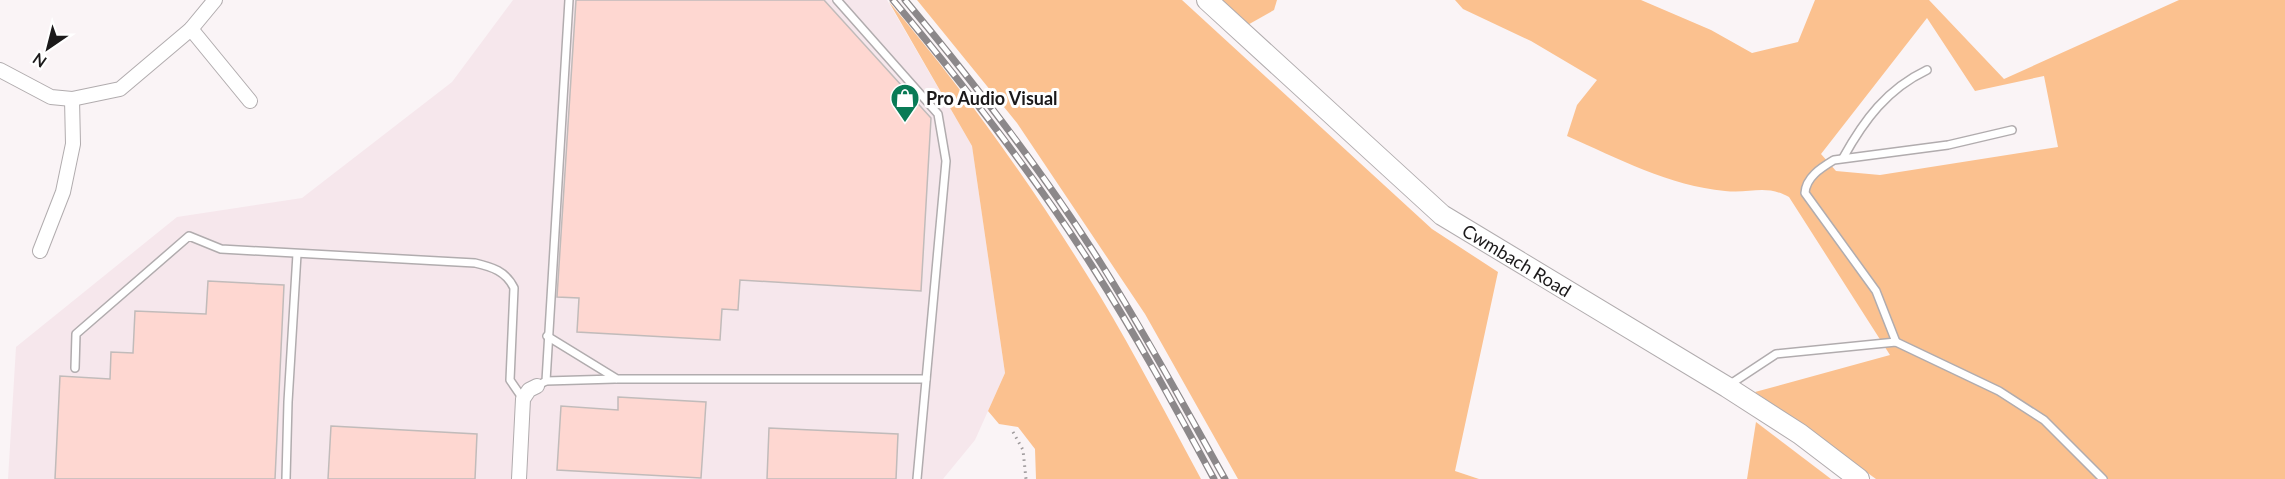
<svg xmlns="http://www.w3.org/2000/svg" width="2285" height="479" viewBox="0 0 2285 479" font-family="Lato,sans-serif">
<rect width="100%" height="100%" fill="#faf4f6"/>
<path fill="#f6e7ec" d="M513,0H887L972,146L1005,373L975,440L943,479H8L16,347L177,217L302,198L452,82Z"/>
<g fill="#fbc18f" fill-rule="evenodd">
<path d="M917,0H1182L1432,229L1498,272L1455,471L1479,479H1238L1145,314L1017,123Z"/>
<path d="M1214,0H1277L1274,10L1244,27Z"/>
<path d="M1455,0H1641L1711,30L1752,53L1798,42L1815,0H1929L2004,79L2179,0H2285V479H1876L1755,392L1890,355L1789,197C1765,184 1750,194 1725,191C1670,186 1617,158 1567,136L1577,105L1597,80L1531,41L1463,9ZM1927,18L1975,91L2044,76L2058,147L1880,175L1836,171L1821,154Z"/>
<path d="M889,2C967,93 1038,194 1100,296C1136,356 1168,418 1201,479H1036L1035,449L1018,427L999,424L988,411L1005,373L972,146Z"/>
<path d="M1756,422L1831,479H1747Z"/>
</g>
<g fill="#fed7d1" stroke="#c1bbba" stroke-width="1.5">
<path d="M576,0H824L931,118L921,291L740,280L738,310L722,309L720,340L577,332L579,298L557,297Z"/>
<path d="M208,281L284,285L275,479H55L60,376L110,379L111,352L133,353L135,311L206,314Z"/>
<path d="M618,397L706,402L701,478L557,470L561,406L618,410Z"/>
<path d="M331,426L477,434L475,479H328Z"/>
<path d="M769,428L898,434L896,479H767Z"/>
</g>
<g fill="none" stroke-linecap="round" stroke-linejoin="round">
<g stroke="#b1acae" stroke-width="10">
<g id="service">
<path d="M837,0L938,114L946,161L917,479"/>
<path d="M1843,158C1864,120 1887,89 1927,70"/>
<path d="M547,336L617,379H926"/>
<path d="M1896,342L1876,291L1805,193C1806,177 1821,168 1834,160L1948,145L2012,130"/>
<path d="M75,368L76,334L189,236L221,249L475,263C492,267 506,271 514,288L510,380L523,399"/>
<path d="M546,381L615,379"/>
<path d="M1729,385L1776,354L1896,342L1999,391L2044,420L2103,479"/>
<path d="M537,386L546,381L569,0"/>
<path d="M286,479L288,402L297,254"/>
</g>
</g>
<g stroke="#b1acae" stroke-width="16">
<g id="minor">
<path d="M191,29L250,101"/>
<path d="M0,70L51,97L72,99L120,89L191,29L215,0"/>
<path d="M40,251L63,192L73,144L72,99"/>
<path d="M519,479L523,399L529,390L537,386"/>
</g>
</g>
<g stroke="#b1acae" stroke-width="22">
<g id="secondary">
<path id="s1" d="M1207,0L1442,215L1727,387L1800,434L1859,479"/>
</g>
</g>
<path stroke="#9c989a" stroke-width="3" stroke-dasharray="1.5 4.5" stroke-linecap="butt" d="M1013,432L1023,450L1026,479"/>
<use href="#service" stroke="#fff" stroke-width="7"/>
<use href="#minor" stroke="#fff" stroke-width="14"/>
<use href="#secondary" stroke="#fff" stroke-width="20"/>
<g stroke="#8c888a" stroke-width="7">
<g id="rail">
<path d="M893,0C964,85 1032,172 1092,266C1136,335 1175,407 1214,479"/>
<path d="M905,0C975,84 1042,170 1100,262C1145,333 1184,406 1225,479"/>
</g>
</g>
<use href="#rail" stroke="#fff" stroke-width="4.5" stroke-dasharray="14" stroke-linecap="butt"/>
</g>
<defs>
<g id="shop-pin" transform="scale(1.5)"><path d="M0 17L-7.5 6A9.5 9.5 0 1 1 7.5 6Z" fill="#097b56" stroke="#fff"/><path d="M-5-2.5h2.3a2.7 3.5 0 0 1 5.4 0H5L5.5 6h-11ZM-1.5-2.5h3a1.5 2.3 0 0 0-3 0Z" fill="#fff"/></g>
</defs>
<g fill-rule="evenodd">
<use href="#shop-pin" x="905" y="98"/>
</g>
<g text-anchor="middle" dominant-baseline="central" stroke-width="6" stroke-linejoin="round" paint-order="stroke">
<g font-size="18" font-weight="bold" fill="#1b191a" stroke="#fff" text-anchor="start">
<text x="926" y="98">Pro Audio Visual</text>
</g>
<g font-size="18" fill="#1b191a" stroke="#fff">
<text stroke="none"><textPath href="#s1" startOffset="406">Cwmbach Road</textPath></text>
</g>
</g>
<g transform="translate(48 48) rotate(215)" stroke="#ffffff" stroke-width="4.5" paint-order="stroke">
<path d="M0-4.5L10 22L0 15L-10 22Z" fill="#1b191a"/>
<text y="-9" font-size="16" font-weight="bold" text-anchor="middle" fill="#1b191a">N</text>
</g>
</svg>
